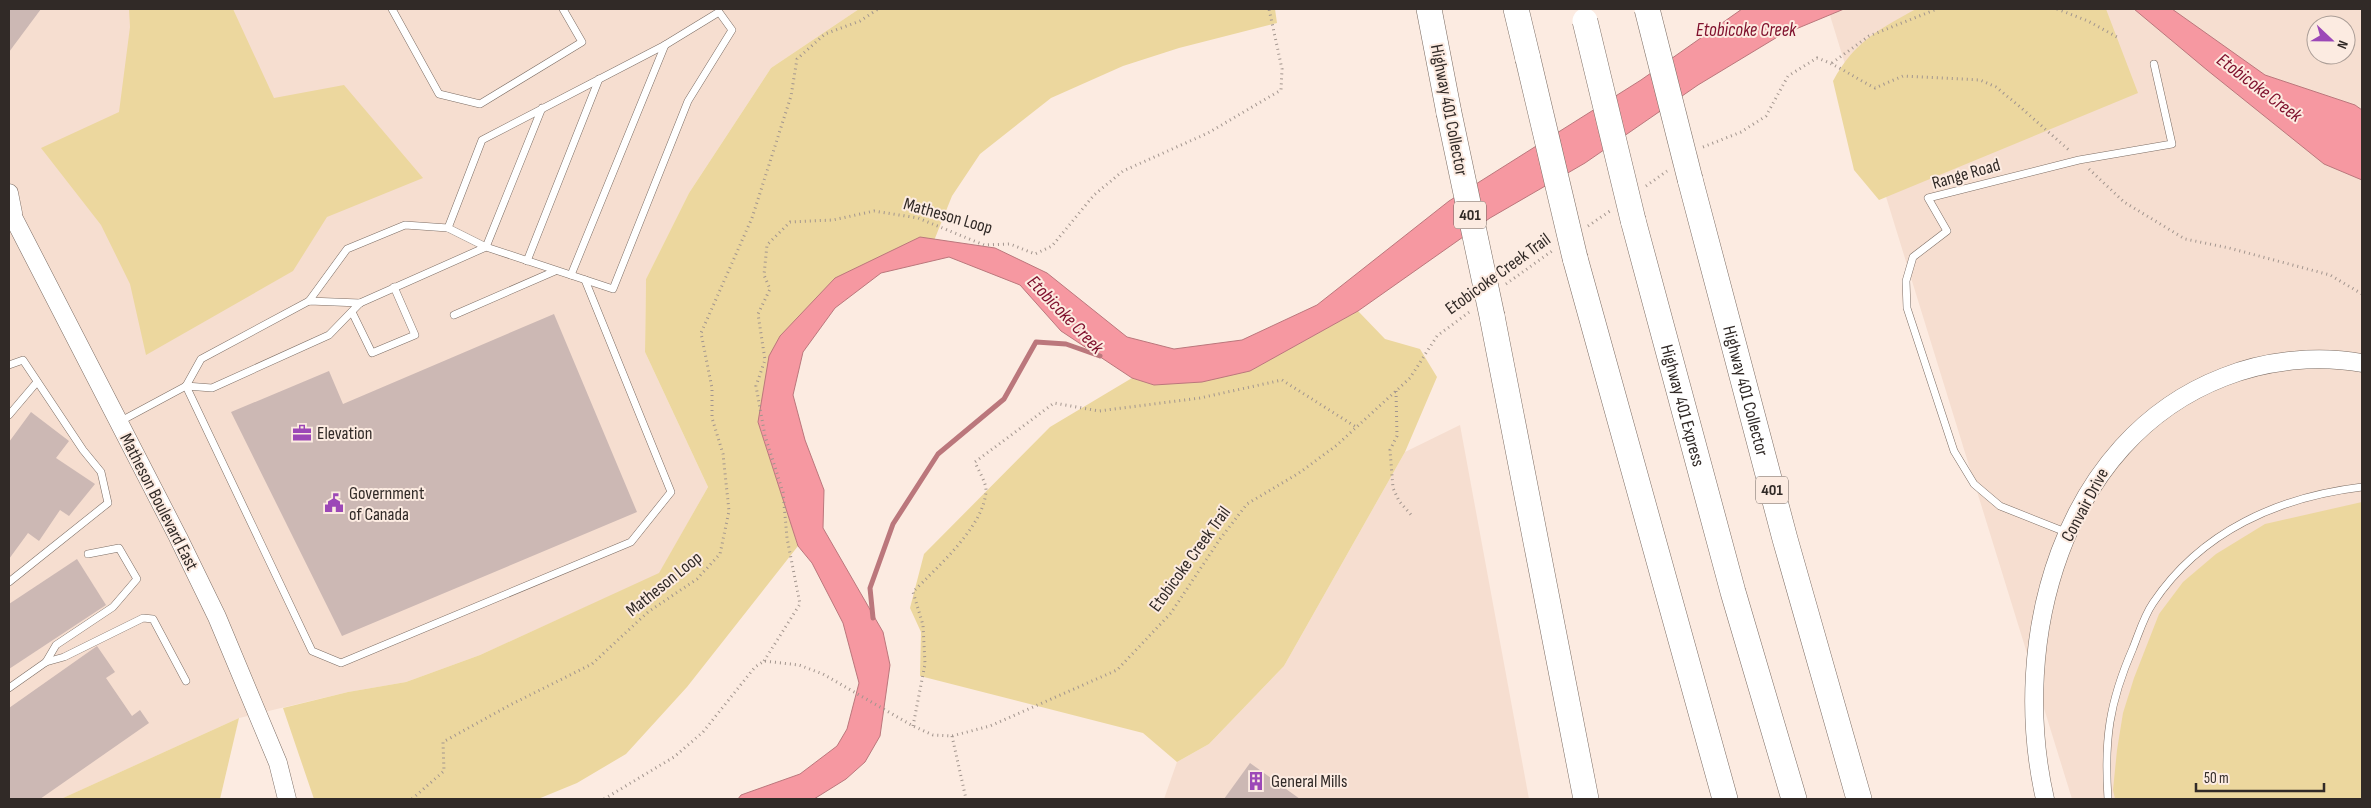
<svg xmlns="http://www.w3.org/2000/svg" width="2371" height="808" viewBox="0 0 2371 808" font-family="'Sofia Sans Condensed',sans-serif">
<rect width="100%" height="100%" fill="#fcebe1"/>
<g fill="#f6ded0" fill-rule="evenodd">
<path d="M9,9H859L771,68L689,193L646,279L645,352L708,487L659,574L480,655L406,682L348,692L239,718L61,799H9Z"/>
<path d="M1828,9H2362V799H2072ZM2316,25H2346V55H2316Z"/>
<path d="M1460,425L1529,799H1164L1177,762L1209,744L1284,666L1405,452Z"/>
</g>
<g fill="#ecd79e">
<path d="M129,9H233L274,98L344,85L423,178L327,217L293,271L146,355L130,284L101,225L41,148L119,112L130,27Z"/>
<path d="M859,9H1275L1277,23L1179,48L1123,66L1051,98L980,154L952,196L929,253L835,278L758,422L798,546L687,687L626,754L577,783L538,799H314L283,708L348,692L406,682L480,655L659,573L708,487L645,352L646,279L689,193L771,68Z"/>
<path d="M1916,9H2106L2138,93L1879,200L1854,170L1833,81C1855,41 1878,30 1916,9Z"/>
<path d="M1358,311L1385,339L1420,349L1437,377L1405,452L1284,666L1209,744L1177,762L1143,733L920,676L921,632L910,608L924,554L1050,427L1132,378L1154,385L1250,371Z"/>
<path d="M2362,502V799H2115L2113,790L2117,750L2123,713L2134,678L2159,614L2183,582L2216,554L2265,524Z"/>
<path d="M239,718L220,799H61L63,798Z"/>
</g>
<g fill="#f698a1" stroke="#bb777c">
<path d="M1742,9H1844L1779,36L1698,85L1585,163L1490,218L1358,311L1250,371L1202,382L1154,385L1132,378L1061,331L1020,285L949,257L881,273L835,308L803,352L793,395L805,440L824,490L823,528L883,632L890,665L880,736L865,762L846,779L814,799H738L741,795L800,774L837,746L847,729L859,683L843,623L812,563L798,546L758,422L769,356L780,336L835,278L920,237L995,248L1047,273L1127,337L1174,349L1242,340L1317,305L1449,201L1641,80Z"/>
<path d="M2134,9H2172L2265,75L2355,105L2362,110V180L2324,164L2207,70Z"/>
</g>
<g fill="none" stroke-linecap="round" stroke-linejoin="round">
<path stroke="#bb777c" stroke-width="5" d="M873,618L870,588L893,524L938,454L1004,399L1036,342L1066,344L1100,356"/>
</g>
<g fill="#ccb8b4">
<path d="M9,9H41L9,52Z"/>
<path d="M554,314L637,512L342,636L231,412L329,371L343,404Z"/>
<path d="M31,412L69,441L56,458L95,484L69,516L60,510L39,541L28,533L9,559V442Z"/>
<path d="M77,559L106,605L9,669V604Z"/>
<path d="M97,646L115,672L106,678L132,716L140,710L149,723L40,799H9V708Z"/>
<path d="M1250,763L1300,799H1224Z"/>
</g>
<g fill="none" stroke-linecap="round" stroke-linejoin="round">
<g stroke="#7c6d64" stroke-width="8">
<g id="service">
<path d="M392,9L439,94L480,104L582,42L563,9"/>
<path d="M486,247L542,108"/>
<path d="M527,261L599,79"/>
<path d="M571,275L665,45"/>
<path d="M309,301L347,249L405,225L448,228"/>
<path d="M352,312L372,353L415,335L394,287"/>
<path d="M454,315L555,271"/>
<path d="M9,365L23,360L83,450L101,472L108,503L9,582"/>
<path d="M186,386L312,651L341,663L631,542L671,492L585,280"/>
<path d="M186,386L201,359L309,301L360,303"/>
<path d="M9,415L37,382"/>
<path d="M119,422L186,386L212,388L329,335L360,303L486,247L613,289L688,101L732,30L719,12L665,45L482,140L448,228L486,247"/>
<path d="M2068,533L2000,506L1974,484L1954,451L1907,308L1906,281L1913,257L1947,231L1928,198L2079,160L2172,144L2154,64"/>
<path d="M46,662L56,645L113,607L137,579L119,548L88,554"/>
<path d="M9,688L46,662L64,657L143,618L153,619L186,681"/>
<path d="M2108,799C2104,740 2109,703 2133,648C2139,633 2144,616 2153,603C2201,531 2279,497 2362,487"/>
</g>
</g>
<g stroke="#7c6d64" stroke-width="19">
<g id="tertiary">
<path d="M9,193L13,213"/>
<path d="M9,209L178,537L217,617L278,763L287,799"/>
<path d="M2045,799C2009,641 2061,440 2224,377C2266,360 2318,355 2362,363"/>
</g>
</g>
<g stroke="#7c6d64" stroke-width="26">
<g id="motorway">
<path d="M1429,9L1449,113"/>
<path d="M1516,9L1528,59"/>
<path id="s1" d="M1690,179L1785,539L1859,799"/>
<path id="s2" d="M1633,220L1733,592L1794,799"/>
<path d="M1575,258L1725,799"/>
<path d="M1492,316L1586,799"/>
</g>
</g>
<g stroke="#a2958e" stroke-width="3" stroke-dasharray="1 4" stroke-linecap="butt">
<path d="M2057,9L2088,21L2117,37"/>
<path d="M1832,63L1869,36L1937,9"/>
<path d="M1703,147L1741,132L1766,116L1788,76L1817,58C1838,65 1855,78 1875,88L1903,76L1980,80L1996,87L2019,106L2070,151"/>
<path d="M2089,169L2124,202L2185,239L2229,248L2330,275L2362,294"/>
<path d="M1646,186L1667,171"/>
<path d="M1588,226L1610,211"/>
<path d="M1506,284L1552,251"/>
<path d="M1396,391L1397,436L1390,450L1393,488L1399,501L1413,517"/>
<path d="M764,661L800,604L787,538L783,492L765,436L756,386L765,360L758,314L770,289L764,275L767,245L790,222L833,220L874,211L918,218L984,245L1010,244L1035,254L1052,246L1094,195L1123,171L1208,133L1281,90L1282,69L1269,9"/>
<path d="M913,726L925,664L923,625L913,592C936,568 985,526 986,490C986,482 978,470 975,462L1054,403L1099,411L1200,398L1282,380L1356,427"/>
<path d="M952,736L966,799"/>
<path d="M412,799L444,771L443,742L510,705L592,664L648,612L697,579L720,554L729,511L723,454L712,418V388L701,333L752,218L791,96L797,59L825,34L860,21L878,9"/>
<path d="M604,799L674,757L703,732L755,667L764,661L799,665L823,674L913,726L933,735L952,736L990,726L1117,670L1171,613L1220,539L1247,504L1299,473L1337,445L1410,378L1437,336L1472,310"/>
</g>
<use href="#service" stroke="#fff" stroke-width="7"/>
<use href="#tertiary" stroke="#fff" stroke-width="18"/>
<use href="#motorway" stroke="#fff" stroke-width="25"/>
<g stroke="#7c6d64" stroke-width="26" stroke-linecap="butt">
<g id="motorway-bridge">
<path d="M1647,9L1690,179"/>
<path d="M1585,21L1633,220"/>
<path d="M1528,59L1575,258"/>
<path d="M1449,113L1492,316"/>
</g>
</g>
<use href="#motorway-bridge" stroke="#fff" stroke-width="25"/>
</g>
<defs>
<g id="office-bare" transform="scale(1.5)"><path d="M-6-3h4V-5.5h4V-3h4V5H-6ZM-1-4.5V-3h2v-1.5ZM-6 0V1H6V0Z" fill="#9c48b7" stroke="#fcebe1" stroke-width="2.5" paint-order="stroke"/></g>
<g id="civic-bare" transform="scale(1.5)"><path d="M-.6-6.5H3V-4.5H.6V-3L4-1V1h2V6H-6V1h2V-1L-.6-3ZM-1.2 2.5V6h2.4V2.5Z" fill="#9c48b7" stroke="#fcebe1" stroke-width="2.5" paint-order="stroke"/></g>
<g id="building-bare" transform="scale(1.5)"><path d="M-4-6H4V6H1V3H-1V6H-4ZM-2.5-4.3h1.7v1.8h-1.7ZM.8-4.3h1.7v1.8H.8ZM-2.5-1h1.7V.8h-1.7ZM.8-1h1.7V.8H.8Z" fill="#9c48b7" stroke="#fcebe1" stroke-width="2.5" paint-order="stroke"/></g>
</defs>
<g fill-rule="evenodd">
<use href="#office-bare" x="302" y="433"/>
<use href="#civic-bare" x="334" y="503"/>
<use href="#building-bare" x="1256" y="781"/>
</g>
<g text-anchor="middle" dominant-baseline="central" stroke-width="4" stroke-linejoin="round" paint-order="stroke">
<g fill="#fcebe1" stroke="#6e645f" stroke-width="1">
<rect x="1454" y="201.5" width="32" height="27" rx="4"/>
<rect x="1756" y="476.5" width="32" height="27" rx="4"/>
</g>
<g font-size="16" font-weight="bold" fill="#312a27">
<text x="1470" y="215">401</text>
<text x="1772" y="490">401</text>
</g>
<g font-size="18" fill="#312a27" stroke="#fcebe1">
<text transform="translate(1449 110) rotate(79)">Highway 401 Collector</text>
<text transform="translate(1966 174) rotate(-16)">Range Road</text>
<text transform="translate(948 216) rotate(16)">Matheson Loop</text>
<text transform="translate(1498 274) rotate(-36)">Etobicoke Creek Trail</text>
<text stroke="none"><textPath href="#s1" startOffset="219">Highway 401 Collector</textPath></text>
<text stroke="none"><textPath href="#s2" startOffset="192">Highway 401 Express</textPath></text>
<text transform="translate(159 502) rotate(63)">Matheson Boulevard East</text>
<text transform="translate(2085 505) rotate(-62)">Convair Drive</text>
<text transform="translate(1190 559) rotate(-54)">Etobicoke Creek Trail</text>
<text transform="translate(664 584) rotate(-39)">Matheson Loop</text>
</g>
<g font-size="18" fill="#312a27" stroke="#fcebe1" text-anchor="start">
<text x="317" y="433">Elevation</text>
<text x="349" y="493">Government<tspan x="349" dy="21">of Canada</tspan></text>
<text x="1271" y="781">General Mills</text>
</g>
<g font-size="19" font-style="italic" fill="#80122e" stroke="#fcebe1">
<text x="1746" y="30">Etobicoke Creek</text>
<text transform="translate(2259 88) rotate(37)">Etobicoke Creek</text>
<text transform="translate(1065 315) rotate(46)">Etobicoke Creek</text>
</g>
</g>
<rect width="2371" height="808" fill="none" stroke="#312a27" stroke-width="20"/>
<g transform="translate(2331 40) rotate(112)"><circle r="24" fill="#fcebe1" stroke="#ab9e97"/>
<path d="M0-4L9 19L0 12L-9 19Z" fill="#9c48b7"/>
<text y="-8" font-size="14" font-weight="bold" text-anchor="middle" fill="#312a27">N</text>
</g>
<path d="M2196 783v8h128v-8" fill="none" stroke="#312a27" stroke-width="2.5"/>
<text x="2204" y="783" font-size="15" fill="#312a27" stroke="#fcebe1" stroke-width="4" paint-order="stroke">50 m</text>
</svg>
